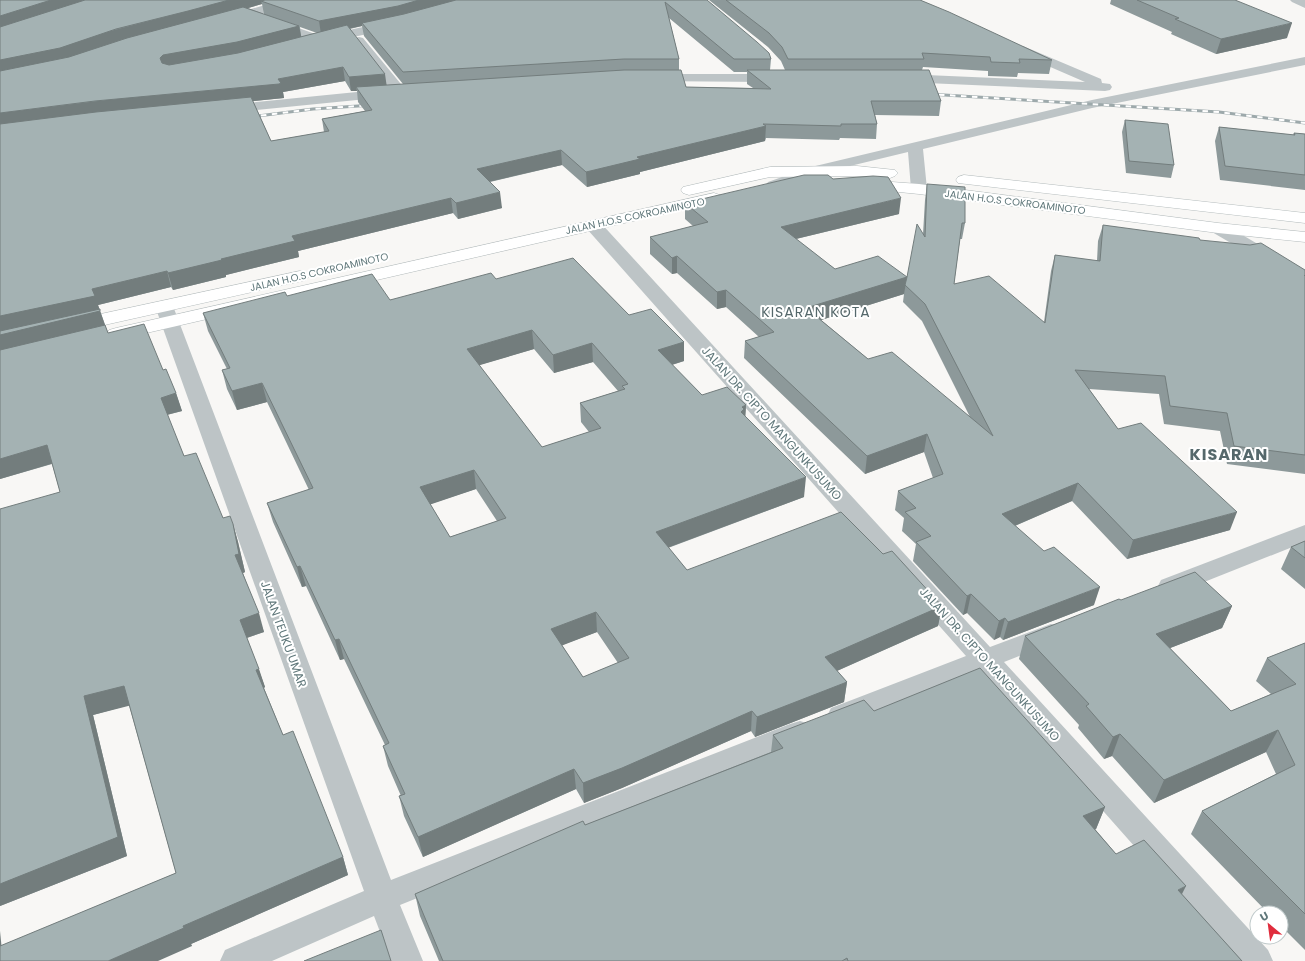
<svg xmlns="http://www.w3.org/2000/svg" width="1305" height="961" viewBox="0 0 1305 961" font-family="Poppins,sans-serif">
<rect width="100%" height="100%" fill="#f8f7f5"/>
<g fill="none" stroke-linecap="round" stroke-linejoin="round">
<g stroke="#b1b9ba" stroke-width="1">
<g id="major">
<path d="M857,166L895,170L898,173L895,176L890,178L857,176L770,177L689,195L683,193L681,190L683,187L770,167Z"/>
<path d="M964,175L1305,213V223L958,183L956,180L958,177Z"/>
<path d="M865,180L919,184L1218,223L1305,232V242L1218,233L919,194L859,188L857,185L859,182Z"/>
<path d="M714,193L720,195L722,198L720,201L116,340L109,338L107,334L109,330L116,328Z"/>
<path d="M300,271L306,272L309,276L306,280L73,332L66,330L64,326L66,322L73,320Z"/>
</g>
</g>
<g fill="#bdc4c6" fill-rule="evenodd">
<path d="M282,0H300L298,2L232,23H224L222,20L224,17Z"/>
<path d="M1290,0H1305V8L1292,2Z"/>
<path d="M273,19L321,36L391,21L395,22L397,25L395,28L391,29L320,44L269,26L267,23L269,20Z"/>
<path d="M359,37L363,38L405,89L407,92L405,95L400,96L394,93L392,96L387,97L226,113L221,112L219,109L221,106L226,105L387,89L391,90L353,41L355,38Z"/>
<path d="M1023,46L1101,79L1102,83L1110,84L1112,87L1110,90L1105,91L903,82L898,81L896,78L898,75L903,74L1085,82L1018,53L1017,50L1018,47Z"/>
<path d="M1305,57V65L1092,108L923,149L927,189L925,192L919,194L913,192L911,189L908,152L817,174L774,190L768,188L766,185L768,182L807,168L1092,100Z"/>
<path d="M653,74H776L781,75L783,78L781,81L776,82L648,81L646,78L648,75Z"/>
<path d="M593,220L599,221L990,647L1051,624L1060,626L1064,633L1060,640L1004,662L1268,950L1273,961H1236L980,672L851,724L841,727L831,724L827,716L831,708L966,656L587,229L585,225L587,221Z"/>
<path d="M1218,223L1224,224L1305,272V284L1299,283L1212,232L1210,228L1212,224Z"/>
<path d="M164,301L170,302L173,306L391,880L790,724L800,721L810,724L814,732L810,740L400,905L423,961H391L374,916L272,961H220L225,950L364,891L155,306L158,302Z"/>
<path d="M1305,525V542L1179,592L1170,595L1161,592L1158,586L1161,580Z"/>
</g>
<use href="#major" fill="#fff" fill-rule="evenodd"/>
<g stroke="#9da9ab" stroke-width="3">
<g id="rail">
<path d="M928,94L1219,112L1305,123"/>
<path d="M250,117L313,109L373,105"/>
</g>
</g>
<use href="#rail" stroke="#fff" stroke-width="2" stroke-dasharray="5.5" stroke-linecap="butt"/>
</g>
<g fill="#8d999a" fill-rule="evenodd">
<path d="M0,0H707L771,59L770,70H785L781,61L768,47L709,0H920L1052,60L1049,74L1018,73L1017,77L988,76V71L923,67L922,70L941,101L939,116L875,115L877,124L876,139L840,138L839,140L766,138L765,141L640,172V174L587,187L562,165L490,182L502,208L458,219L453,213L298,251L299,257L226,275V277L173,290L171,287L98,305L108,333L163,370L176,393L182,411L167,415L184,456L223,518L233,524L238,542L245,572L243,573L264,632L247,638L265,687L264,688L283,735L343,857L348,875L191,944L192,946H1L176,873L129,705L93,715L127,856L0,906L60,492L52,464L0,479ZM262,4L264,14L248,8ZM669,18L734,72H747V84L753,88L686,87L679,70V59ZM362,26L364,36L403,84L387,85L350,29ZM300,27L317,33L301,37ZM345,81L351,91H357L358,102L365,111L322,119L324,132L271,141L253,101L284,98L283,92Z"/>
<path d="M1111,0H1235L1287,38L1216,54L1171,34L1172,32L1110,4Z"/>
<path d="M1125,120L1174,165L1171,178L1126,173L1122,132Z"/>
<path d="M1219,127L1293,135L1294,133L1305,134V190L1220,180L1215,141Z"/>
<path d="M833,179L899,214L796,239L835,269L907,277L923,234L925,200L927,184L965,223L962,239H960L954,284L1044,322L1051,271L1055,255L1097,261L1098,241L1103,225L1200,240L1305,270V474L1227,464L1220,431L1164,424L1159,394L1089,389L1118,429L1230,530L1127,559L1072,501L1015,526L1094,605L1003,640L1000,637L994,640L967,613L963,615L913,561L916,544L902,531L904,518L895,510L898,491L933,478L924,452L865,474L744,358L745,341L759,337L726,307L717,309L677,273L672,274L650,254V237L693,226L685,219V203ZM904,294L903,302L922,321L970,417L868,359L821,320Z"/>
<path d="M496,279L629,315L684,342V361L672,365L702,395L746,405L745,416L804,497L668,548L687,570L883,554L942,606L938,626L837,671L847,682L844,702L755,737L751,731L622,788L584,803L576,789L423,857L404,816L399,796H401L388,766L383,746L385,745L344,659L340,660L306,586L302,587L273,522L267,503L309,490L267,402L237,410L227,389L222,370L227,369L208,331L203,313L287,296L390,300ZM534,349L554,373L593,362L618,391L580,403L581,422L589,432L542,447L479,365ZM476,489L497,521L450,537L430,504ZM597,632L618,663L583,677L562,645Z"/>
<path d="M1305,541V589L1281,569L1291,547Z"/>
<path d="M1121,600L1232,606L1222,628L1170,648L1231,711L1271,694L1256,681L1267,658L1305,643V950L1281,926V913H1268L1191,834L1202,811L1276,774L1266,752L1154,803L1112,756L1104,759L1078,728L1079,725L1019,659L1025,636Z"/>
<path d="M874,711L1105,807L1096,829H1095L1116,854L1181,894L1242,961H439L420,916L415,894L585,825L771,752L773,735Z"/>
</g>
<g fill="#737d7d">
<path d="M51,0H96L0,30V16Z"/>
<path d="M229,0H276L261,1L262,4L65,62L0,74V60Z"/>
<path d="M419,0H467L400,19L362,23V26L321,34L319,21Z"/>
<path d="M1292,23L1287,38L1216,54L1221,39Z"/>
<path d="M299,26L302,40L164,72L160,58L163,55Z"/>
<path d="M343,67L345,81L283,92L284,98L100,116L0,128V113L278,79Z"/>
<path d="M385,74L387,88L356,87L357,91H351L349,77Z"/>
<path d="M766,126L765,141L640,172V174L587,187L586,172L637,157Z"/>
<path d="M561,150L562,165L479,184L477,169Z"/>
<path d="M500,192L502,208L458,219L456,203Z"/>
<path d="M451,198L453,213L298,251L299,257L226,275V277L173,290L168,273L221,259L292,236Z"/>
<path d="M901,198L899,214L779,243L781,227Z"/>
<path d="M677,256V273L672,274V258Z"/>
<path d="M167,271L171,287L98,305L106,328L0,353V316L92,289Z"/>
<path d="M907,277L904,294L805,325L806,308Z"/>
<path d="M726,290V307L717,309V292Z"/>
<path d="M532,330L534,349L470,368L467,349Z"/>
<path d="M684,342V361L658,369V350Z"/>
<path d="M592,343L593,362L554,373L553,355Z"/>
<path d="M262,383L267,402L237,410L232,391Z"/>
<path d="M176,393L182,411L166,415L161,398Z"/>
<path d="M746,405L745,424L741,412L742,407Z"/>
<path d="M927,434L924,452L865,474L867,456Z"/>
<path d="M47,445L54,463L0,479V459Z"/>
<path d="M474,470L476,489L423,507L420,487Z"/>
<path d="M806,477L804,497L656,552V532Z"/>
<path d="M1078,483L1072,501L998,533L1002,514Z"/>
<path d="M1237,512L1230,530L1127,559L1133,540Z"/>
<path d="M233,524L238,542L245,572L241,574L235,555Z"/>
<path d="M300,566L306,586L302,587L297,567Z"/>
<path d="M1100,587L1094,605L1003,640L1008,622Z"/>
<path d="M971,594L967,613L963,615L967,596Z"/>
<path d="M942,606L938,626L823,677L825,657Z"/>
<path d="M1232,606L1222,628L1147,657L1156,634Z"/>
<path d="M596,612L597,632L553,649L551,629Z"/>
<path d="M259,613L264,632L246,638L240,620Z"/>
<path d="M1005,618L1000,637L994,640L999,621Z"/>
<path d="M339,639L344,659L340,660L335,640Z"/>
<path d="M259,669L265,687L262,689L256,670Z"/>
<path d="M847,682L844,702L755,737L757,717Z"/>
<path d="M124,686L132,705L93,715L127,856L0,906V884L84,696Z"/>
<path d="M752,711L751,731L622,788L584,803L583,783Z"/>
<path d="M1278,730L1266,752L1154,803L1164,780Z"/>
<path d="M1120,734L1112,756L1104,759L1113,737Z"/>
<path d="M574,769L576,789L423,857L418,837Z"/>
<path d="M1105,807L1096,829L1075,838L1083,816Z"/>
<path d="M343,857L348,875L191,944L192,946L158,961H108L183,926Z"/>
<path d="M1186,886L1175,908L1178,890Z"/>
<path d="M0,931L3,961H0Z"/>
</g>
<g fill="#a4b2b3" stroke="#737d7d" fill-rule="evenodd">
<path d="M0,0H51L0,16Z"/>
<path d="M85,0H229L188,11L116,29L60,48L0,60V27Z"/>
<path d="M265,0H419L398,6L319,21L261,1Z"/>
<path d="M456,0H707L757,42L769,53L771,59H734L665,2L679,59H624L403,72L362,23L404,14Z"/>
<path d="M726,0H920L949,12L1052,60L1019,59L1020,63L991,62L990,57L922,53L924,59H788L782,47L769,33Z"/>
<path d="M1137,0H1235L1292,23L1221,39L1175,19L1179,18Z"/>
<path d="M243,7L299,26L237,42L163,55L160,58L162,63L169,65L238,53L347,25L385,74L349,77L343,67L278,79L281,83L279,84L95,101L0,113V71L69,57L127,38Z"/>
<path d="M624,70H681L686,87L771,89L747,70H929L941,101H871L877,124H841V126L763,124L766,126L637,157L640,159L586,172L561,150L477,169L500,192L456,203L451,198L292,236L295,241L221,259L222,260L168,273L167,271L92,289L95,296L0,316V124L96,112L251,97L271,141L329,131L322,119L372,110L356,87Z"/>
<path d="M1125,120L1168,124L1174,165L1129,161Z"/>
<path d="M1219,127L1295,135L1294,133L1305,134V175L1225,166Z"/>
<path d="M804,175H828L833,179L873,176L888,177L901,198L781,227L835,269L878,256L907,277L917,224L925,237L927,184L965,187V223H962L954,284L989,276L1045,323L1055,255L1100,261L1103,225L1199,238L1200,240L1250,245L1261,243L1305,270V276L1304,275L1305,276V455L1234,446L1227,413L1170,406L1165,376L1075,370L1118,429L1141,423L1237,512L1133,540L1078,483L1002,514L1044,551L1054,547L1100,587L1008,622L1005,618L999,621L971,594L967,596L916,542L931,536L905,512L916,508L898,491L943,474L927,434L867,456L745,341L774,332L726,290L717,292L677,256L672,258L650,237L708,222L685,203ZM907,277L905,285L925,304L993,436L892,352L868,359L806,308Z"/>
<path d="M573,258L629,315L651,309L684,342L658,350L702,395L727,387L746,405L742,407L744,409L741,412L806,477L656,532L687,570L841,512L883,554L892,551L942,606L825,657L847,682L757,717L752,711L622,768L583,783L574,769L418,837L399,796L405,794L383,746L389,743L339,639L335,640L300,566L297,567L267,503L313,488L262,383L232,391L222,370L230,368L203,313L285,292L287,296L372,274L390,300L491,273L496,279ZM532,330L553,355L592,343L628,384L622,386L625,389L580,403L601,428L542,447L467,349ZM474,470L506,518L450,537L420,487ZM596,612L629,658L583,677L551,629Z"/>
<path d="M100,309V311L0,335V331Z"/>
<path d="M144,324L163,370L166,369L176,393L161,398L184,456L196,453L223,518L230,516L233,524L239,554L235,555L259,613L240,620L259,669L256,670L283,735L293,731L343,857L183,926L184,928L108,961H0V946L176,873L124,686L84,696L118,837L0,884V509L60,492L47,445L0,459V350L105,325L108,333Z"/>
<path d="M1305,541V558L1291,547Z"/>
<path d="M1195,572L1232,606L1156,634L1231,711L1296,684L1267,658L1305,643V914L1202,811L1295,765L1278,730L1164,780L1120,734L1113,737L1086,706L1089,704L1025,636L1119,599L1121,600Z"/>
<path d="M980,668L1105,807L1083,816L1116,854L1144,840L1186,886L1178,890L1242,961H848L847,958L842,961H443L415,894L583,821L585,825L783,748L773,735L864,700L874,711Z"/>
<path d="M381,930L391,961H304Z"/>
</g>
<g text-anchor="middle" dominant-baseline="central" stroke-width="4" stroke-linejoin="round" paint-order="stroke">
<g font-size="10" fill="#5f777a" stroke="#fff">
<text transform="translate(1015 202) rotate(7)">JALAN H.O.S COKROAMINOTO</text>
<text transform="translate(635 216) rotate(-12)">JALAN H.O.S COKROAMINOTO</text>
<text transform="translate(319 272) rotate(-13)">JALAN H.O.S COKROAMINOTO</text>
</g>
<g font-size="12" fill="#5f777a" stroke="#fff">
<text transform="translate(772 423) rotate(48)">JALAN DR. CIPTO MANGUNKUSUMO</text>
<text transform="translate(284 634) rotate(70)">JALAN TEUKU UMAR</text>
<text transform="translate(990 664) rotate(48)">JALAN DR. CIPTO MANGUNKUSUMO</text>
</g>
<g font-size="14" letter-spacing="1" fill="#55686b" stroke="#fff">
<text x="816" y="312">KISARAN KOTA</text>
</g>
<g font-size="16" font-weight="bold" letter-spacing="1" fill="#55686b" stroke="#fff">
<text x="1229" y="454">KISARAN</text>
</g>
</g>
<g transform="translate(1269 925) rotate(331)"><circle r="19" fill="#ffffff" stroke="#bfc9ca"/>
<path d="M0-3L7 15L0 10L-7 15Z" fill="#e02d3d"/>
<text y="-6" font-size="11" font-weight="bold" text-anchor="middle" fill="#5f777a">U</text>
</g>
</svg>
